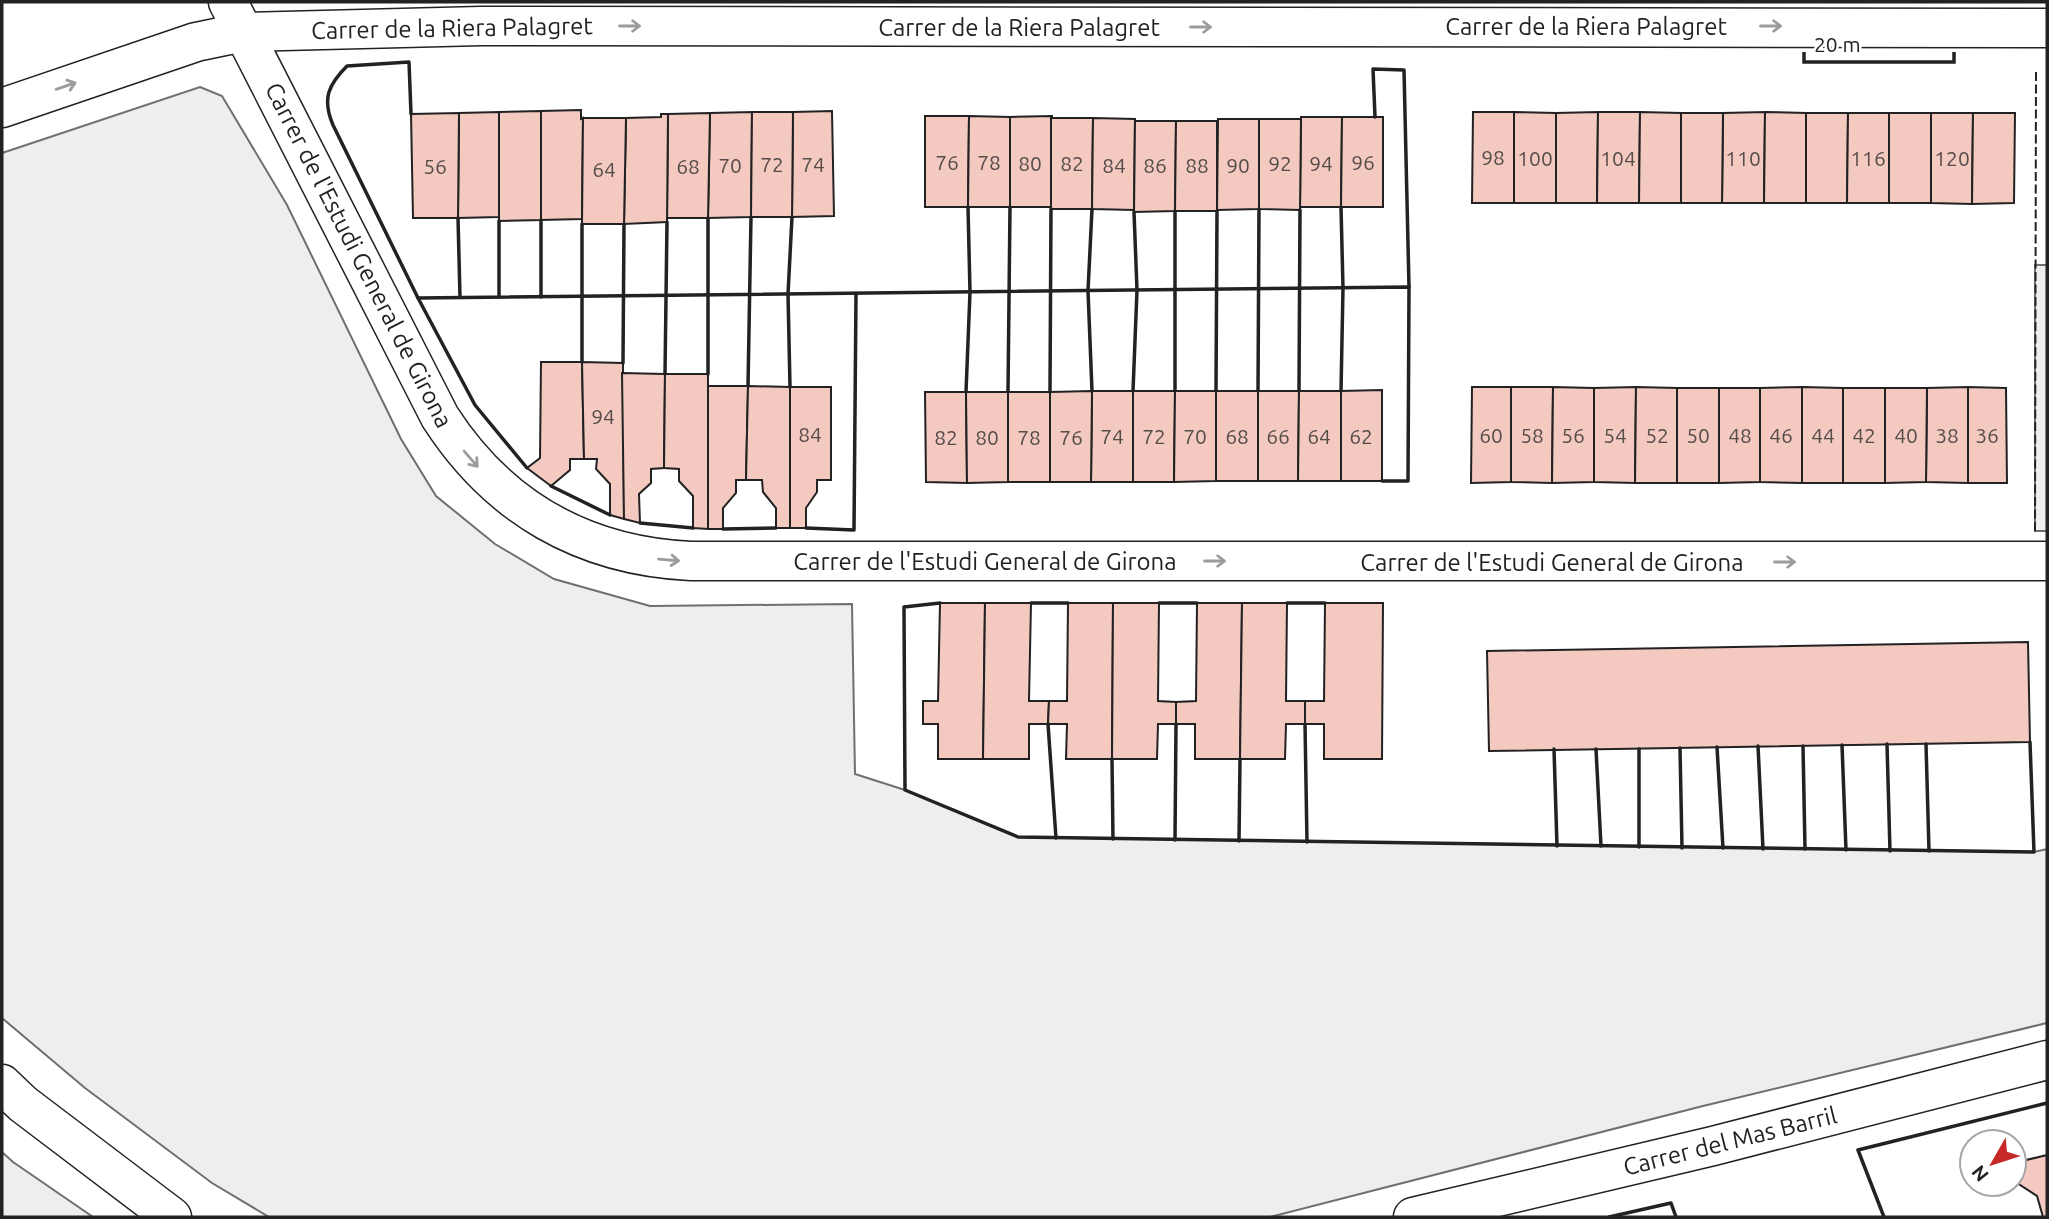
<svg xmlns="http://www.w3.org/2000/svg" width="2049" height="1219" viewBox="0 0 2049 1219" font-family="Ubuntu,sans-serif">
<rect width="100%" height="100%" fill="#fff"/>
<g fill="#eee" stroke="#6f6f6f" stroke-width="2">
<path d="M200,87L222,96L287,205L401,439L436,496L495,544L554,579L650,606L852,604L855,774L905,790L1018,837L2034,852L2047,849V1023L1703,1106L1270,1217H269L212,1183L85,1088L2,1018V153Z"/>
<rect x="2035" y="265" width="12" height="266"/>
<path d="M2,1152L13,1162L93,1217H2Z"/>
</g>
<g fill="#f3c9c0" stroke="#222" stroke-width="2">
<path d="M581,110V119L583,118L582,219L541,220V111Z"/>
<path d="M541,111V220L499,221V112Z"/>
<path d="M832,111L834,216L792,217L793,112Z"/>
<path d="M499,112V217L458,218L459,113Z"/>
<path d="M752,112L751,217L708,218L710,113Z"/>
<path d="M752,112H793L792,217H751Z"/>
<path d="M1473,112H1514V203H1472Z"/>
<path d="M1514,112L1556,113V203H1514Z"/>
<path d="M1598,112L1597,203H1556V113Z"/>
<path d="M1598,112H1640L1639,203H1597Z"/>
<path d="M1640,112L1681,113V203H1639Z"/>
<path d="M1765,112L1764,203H1722L1723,113Z"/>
<path d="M1765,112L1806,113V203H1764Z"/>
<path d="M459,113L458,218H413L411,114Z"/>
<path d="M710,113L708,218H667L668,114Z"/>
<path d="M1681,113H1723L1722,203H1681Z"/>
<path d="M1806,113H1848L1847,203H1806Z"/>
<path d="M1848,113H1889V203H1847Z"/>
<rect x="1889" y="113" width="42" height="90"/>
<path d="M1931,113H1973L1972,204L1931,203Z"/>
<path d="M1973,113H2015L2014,203L1972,204Z"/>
<path d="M661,114H668L667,222L624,224L626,118L661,117Z"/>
<path d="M925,116H969L968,207H925Z"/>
<path d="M969,116L1010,117V207H968Z"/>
<path d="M1052,116L1051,207H1010V117Z"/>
<path d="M1301,117H1342L1341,207H1300Z"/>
<path d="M1342,117H1383V207H1341Z"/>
<path d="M583,118H626L624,224H582Z"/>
<path d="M1051,118H1093L1092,209H1051Z"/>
<path d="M1093,118L1135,119L1134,210L1092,209Z"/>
<path d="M1218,119H1259V209L1217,210Z"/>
<path d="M1259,119H1301L1300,210L1259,209Z"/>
<path d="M1135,121H1176L1175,211L1134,212Z"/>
<path d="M1176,121H1217V211H1175Z"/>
<path d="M541,362H582L584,459H570V470L551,486L527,468L540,458Z"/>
<path d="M582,362L623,363L624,519L610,515V484L596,469L597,459H584Z"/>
<path d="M622,373L665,374L664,468L651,469V483L639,494L640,523L624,519Z"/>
<path d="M665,374H708V529L693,528V496L679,481V469L664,468Z"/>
<path d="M708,386H748L746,480H736V493L723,508V529H708Z"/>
<path d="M748,386L790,387V528H776V508L763,492L762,480H746Z"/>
<path d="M790,387H831V480H817V492L806,508V528H790Z"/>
<path d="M1472,387H1511V482L1471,483Z"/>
<path d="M1511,387H1553L1552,483L1511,482Z"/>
<path d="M1553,387L1594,388V482L1552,483Z"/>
<path d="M1636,387L1635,483L1594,482V388Z"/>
<path d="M1636,387L1677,388V483H1635Z"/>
<path d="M1802,387L1843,388V483H1802Z"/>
<path d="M1802,387V483L1760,482V388Z"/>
<path d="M1968,387L2006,388L2007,483H1968Z"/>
<path d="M1968,387V483L1926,482L1927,388Z"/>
<rect x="1677" y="388" width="42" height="95"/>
<path d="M1719,388H1760V482L1719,483Z"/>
<rect x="1843" y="388" width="42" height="95"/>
<path d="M1885,388H1927L1926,482L1885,483Z"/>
<path d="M1382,390V481H1341V391Z"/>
<path d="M1092,391H1133V482H1091Z"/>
<path d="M1092,391L1091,482H1050V392Z"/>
<path d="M1133,391H1175L1174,482H1133Z"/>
<path d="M1175,391H1216V481L1174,482Z"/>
<rect x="1216" y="391" width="42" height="90"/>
<path d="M1258,391H1299L1298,481H1258Z"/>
<path d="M1299,391H1341V481H1298Z"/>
<path d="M925,392H966L967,483L926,482Z"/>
<path d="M966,392H1008V482L967,483Z"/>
<rect x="1008" y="392" width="42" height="90"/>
<path d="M940,603H985L983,759H938V724H923V701H938Z"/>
<path d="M985,603H1031L1029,701H1049L1048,724H1029V759H983Z"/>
<path d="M1068,603H1113L1112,759H1066L1067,724H1048L1049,701H1067Z"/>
<path d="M1113,603H1159L1158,701L1176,702V724H1158L1157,759H1112Z"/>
<path d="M1197,603H1242L1240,759H1195V724H1176V702L1196,701Z"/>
<path d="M1242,603H1287L1286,701H1305V724H1286L1285,759H1240Z"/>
<path d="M1325,603H1383L1382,759H1324V724H1305V701H1324Z"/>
<path d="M2028,642L2030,742L1489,751L1487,651Z"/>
<path d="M2047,1155V1217H2043L2037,1196L2014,1181V1172L2022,1161Z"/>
</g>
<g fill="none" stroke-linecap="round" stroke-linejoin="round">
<g stroke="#222" stroke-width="41">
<g id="minor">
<path d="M228,2L440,417C498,507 583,556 691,561H2047"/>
<path d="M2,108L196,42L244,32L481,26L2047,28"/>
<path d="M2,1084L23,1104L172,1217"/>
<path d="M1413,1217L1713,1146L2047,1060"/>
</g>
</g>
<use href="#minor" stroke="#fff" stroke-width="38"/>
<path stroke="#222" stroke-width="2" stroke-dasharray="9 3.5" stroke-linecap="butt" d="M2035,531L2036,72"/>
<g stroke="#222" stroke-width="3.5">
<path d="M411,114L409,62L347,66C328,85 322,99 333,125L418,298L475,405L527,468"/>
<path d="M1375,117L1373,69L1404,70L1409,287"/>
<path d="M458,218L460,297"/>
<path d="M708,218V374"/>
<path d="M541,220V297"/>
<path d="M582,224V362"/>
<path d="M499,297V221"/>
<path d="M418,298L1409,287L1408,481H1382"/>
<path d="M623,363L624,224"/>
<path d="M665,374L667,222"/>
<path d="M748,386L751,217"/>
<path d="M790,387L788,294L792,217"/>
<path d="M1092,391L1088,291L1092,209"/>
<path d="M1133,391L1137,290L1134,212"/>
<path d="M1175,391V211"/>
<path d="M1216,391L1217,211"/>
<path d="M1258,391L1259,209"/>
<path d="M1299,391L1300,210"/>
<path d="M1341,391L1343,288L1341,207"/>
<path d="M966,392L970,292L968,207"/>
<path d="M1008,392L1010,207"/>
<path d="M1050,392L1051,209"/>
<path d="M551,486L610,515"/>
<path d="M640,523L693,528"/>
<path d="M806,528L854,530L856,294"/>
<path d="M723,529L776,528"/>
<path d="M940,603L904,607L905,790L1018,837L2034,852L2030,742"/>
<path d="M1031,603H1068"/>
<path d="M1159,603H1197"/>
<path d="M1287,603H1325"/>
<path d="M1048,724L1056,838"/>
<path d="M1305,724L1307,842"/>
<path d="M1887,744L1890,851"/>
<path d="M1926,744L1929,851"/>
<path d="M1842,745L1846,850"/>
<path d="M1758,746L1763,849"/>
<path d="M1803,746L1805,849"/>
<path d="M1717,747L1723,848"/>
<path d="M1680,748L1682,848"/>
<path d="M1554,749L1557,846"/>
<path d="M1596,749L1601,846"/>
<path d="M1112,759L1113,839"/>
<path d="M1175,840L1176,724"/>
<path d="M1239,841L1240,759"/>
<path d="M1639,847V749"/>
<path d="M1609,1217L1671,1203L1676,1217"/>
<path d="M1884,1217L1858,1150L2047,1103"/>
</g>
</g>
<defs><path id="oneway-shaft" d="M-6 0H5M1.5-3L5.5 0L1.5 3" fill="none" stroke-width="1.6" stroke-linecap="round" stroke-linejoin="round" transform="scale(1.75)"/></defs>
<g stroke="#9c9c9c">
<use href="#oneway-shaft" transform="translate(630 26)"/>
<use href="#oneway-shaft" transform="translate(1771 26)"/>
<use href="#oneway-shaft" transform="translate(1201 27)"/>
<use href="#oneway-shaft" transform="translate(66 86) rotate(-19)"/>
<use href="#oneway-shaft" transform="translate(471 459) rotate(49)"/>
<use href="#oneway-shaft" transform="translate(669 560) rotate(5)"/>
<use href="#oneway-shaft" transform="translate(1215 561)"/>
<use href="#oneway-shaft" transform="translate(1785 562)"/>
</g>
<g text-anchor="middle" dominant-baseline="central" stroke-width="5" stroke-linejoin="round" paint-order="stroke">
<g font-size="21" fill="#564c4a">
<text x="1493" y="157">98</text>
<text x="1535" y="158">100</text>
<text x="1618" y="158">104</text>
<text x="1743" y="158">110</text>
<text x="1868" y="158">116</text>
<text x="1952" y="158">120</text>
<text x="947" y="162">76</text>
<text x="989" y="162">78</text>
<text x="1363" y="162">96</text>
<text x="1030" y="163">80</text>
<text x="1072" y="163">82</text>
<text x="1280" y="163">92</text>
<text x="1321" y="163">94</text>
<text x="772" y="164">72</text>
<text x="813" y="164">74</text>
<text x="730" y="165">70</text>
<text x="1114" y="165">84</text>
<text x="1155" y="165">86</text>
<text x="1197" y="165">88</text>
<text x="1238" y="165">90</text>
<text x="435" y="166">56</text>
<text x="688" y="166">68</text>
<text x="604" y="169">64</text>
<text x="603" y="416">94</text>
<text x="810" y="434">84</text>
<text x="1491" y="435">60</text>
<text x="1532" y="435">58</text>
<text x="1573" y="435">56</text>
<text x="1615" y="435">54</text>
<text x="1657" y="435">52</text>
<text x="1698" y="435">50</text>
<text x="1740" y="435">48</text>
<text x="1781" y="435">46</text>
<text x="1823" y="435">44</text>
<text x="1864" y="435">42</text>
<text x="1906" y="435">40</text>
<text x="1947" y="435">38</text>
<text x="1987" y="435">36</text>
<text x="1112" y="436">74</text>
<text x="1154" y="436">72</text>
<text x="1195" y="436">70</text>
<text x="1237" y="436">68</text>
<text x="1278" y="436">66</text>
<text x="1319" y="436">64</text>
<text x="1361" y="436">62</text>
<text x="946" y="437">82</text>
<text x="987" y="437">80</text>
<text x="1029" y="437">78</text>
<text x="1071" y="437">76</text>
</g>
<g font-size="24" fill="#222" stroke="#fff">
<text x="1586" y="26">Carrer de la Riera Palagret</text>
<text x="1019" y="27">Carrer de la Riera Palagret</text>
<text transform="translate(452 28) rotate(-1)">Carrer de la Riera Palagret</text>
<text transform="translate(359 255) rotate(63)">Carrer de l'Estudi General de Girona</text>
<text x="985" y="561">Carrer de l'Estudi General de Girona</text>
<text x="1552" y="562">Carrer de l'Estudi General de Girona</text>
<text transform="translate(1730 1141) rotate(-14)">Carrer del Mas Barril</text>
</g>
</g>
<rect width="2049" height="1219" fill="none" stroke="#222222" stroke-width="7"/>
<g transform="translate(1993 1163) rotate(231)"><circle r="33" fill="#ffffff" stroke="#a7a7a7" stroke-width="2"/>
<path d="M0-5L12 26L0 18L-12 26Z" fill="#c62828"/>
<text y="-10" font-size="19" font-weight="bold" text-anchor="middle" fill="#222222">N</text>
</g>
<path d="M1804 52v10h150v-10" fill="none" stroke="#222222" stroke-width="3.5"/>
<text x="1814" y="52" font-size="21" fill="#222222" stroke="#ffffff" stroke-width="5" paint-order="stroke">20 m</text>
</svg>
